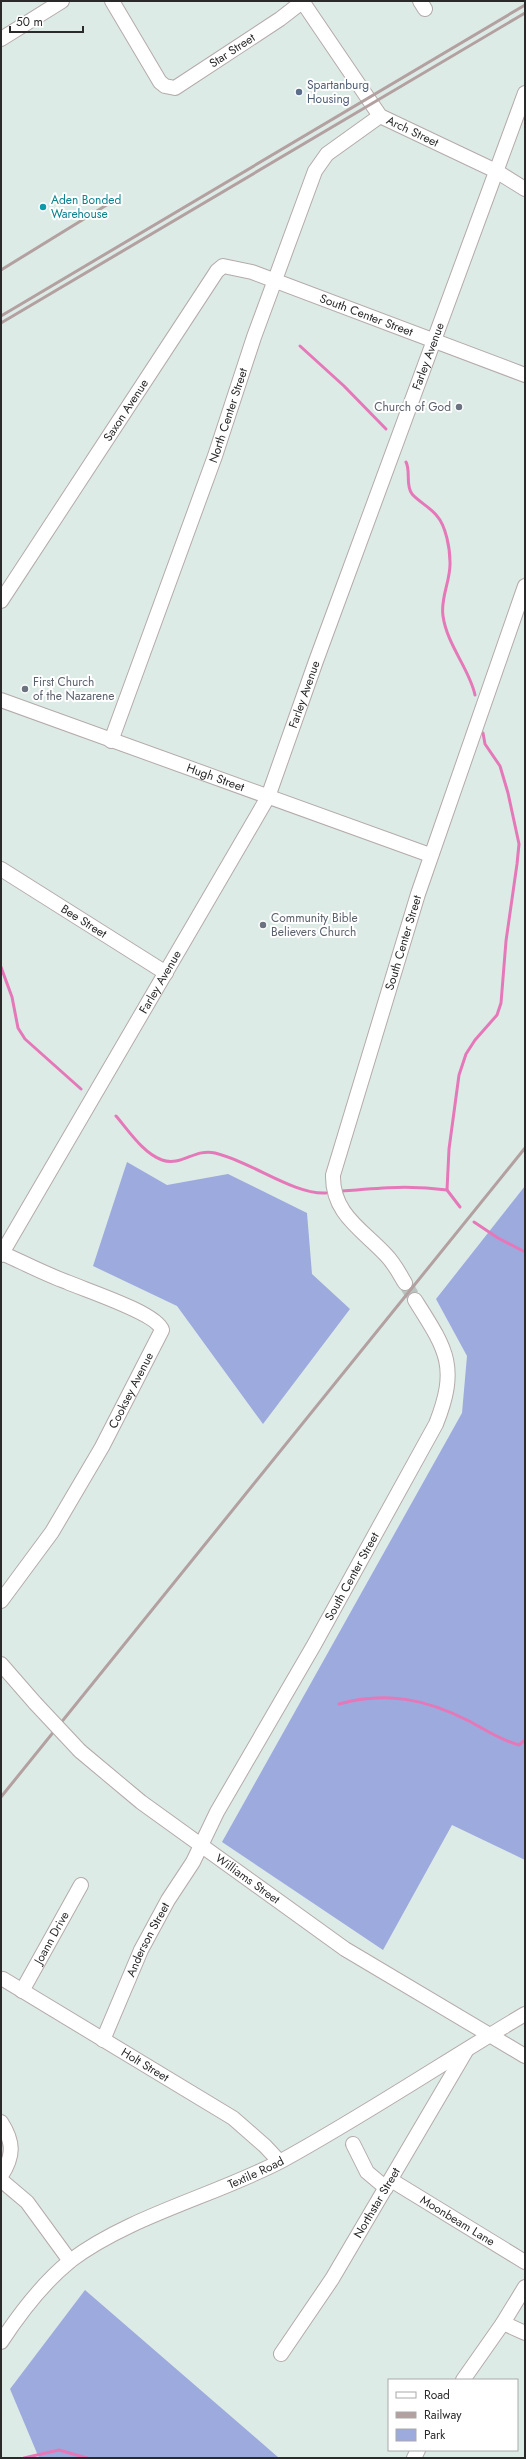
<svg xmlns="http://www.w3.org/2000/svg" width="526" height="2459" viewBox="0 0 526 2459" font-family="Jost,sans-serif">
<rect width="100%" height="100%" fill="#ddebe7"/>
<g fill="#9daadd">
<path d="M127,1162L167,1185L228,1174L307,1213L312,1274L350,1309L263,1424L177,1306L93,1266Z"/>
<path d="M525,1186V1860L452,1825L383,1950L222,1842L462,1413L467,1356L436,1299Z"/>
<path d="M85,2290L279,2458H39L10,2389Z"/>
</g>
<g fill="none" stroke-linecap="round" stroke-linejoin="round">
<g stroke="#e578b8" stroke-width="3">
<path d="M300,346L344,386L386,429"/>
<path d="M406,462C411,472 405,484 412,494C419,502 430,507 437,516C446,526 450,549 450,562C451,580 440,598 443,616C447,645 470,670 475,695"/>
<path d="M1,967L12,997L18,1028L25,1039L81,1089"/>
<path d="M116,1116C129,1131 143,1153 162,1160C181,1167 195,1148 215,1153C250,1161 294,1195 326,1193"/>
<path d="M447,1190L449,1149L459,1075L466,1054L475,1040L497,1015L501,1003L506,941L517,864L519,844L508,793L500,766L485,744L483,733"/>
<path d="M342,1191C379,1188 409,1185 447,1190L460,1207"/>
<path d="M474,1222L498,1238L525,1252"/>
<path d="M339,1704C386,1691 426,1699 469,1721C486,1730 500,1740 519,1745L525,1740"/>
<path d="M24,2458L59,2450L87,2458"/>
</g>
<path stroke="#b9c4c1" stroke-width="14" stroke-dasharray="14 7" stroke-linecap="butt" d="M405,1283L415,1300"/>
<g stroke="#b5aaaa" stroke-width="16">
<g id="minor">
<path id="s1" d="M112,1L160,82L165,86L175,88L280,19L302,2"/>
<path id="s2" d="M302,1L380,116L496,171L525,189"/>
<path d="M420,1L425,9"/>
<path d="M1,39L62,1"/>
<path id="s3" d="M1,601L217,271L223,266L252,272L525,375"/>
<path id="s4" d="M1,700L430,855"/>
<path id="s5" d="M111,741L215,456L254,337L315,171L327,154L380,116"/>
<path id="s6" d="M1,869L166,973"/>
<path id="s7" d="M1,1255L268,797L316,661L525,93"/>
<path id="s8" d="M405,1283C399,1273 394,1263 386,1255C363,1230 332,1214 333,1175L418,894L525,586"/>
<path id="s9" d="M1,1601L52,1532L102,1447L162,1330C157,1313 85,1290 67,1282C45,1274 24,1263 2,1253"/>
<path d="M1,1664L35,1703"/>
<path id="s10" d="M80,1751L141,1802L345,1949L525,2056"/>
<path id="s11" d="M3,1979L233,2118L265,2146L279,2161"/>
<path id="s12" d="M22,1991L81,1885"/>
<path id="s13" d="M103,2040L141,1950L168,1900L193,1862L217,1812L314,1645L436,1424C459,1366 446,1349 415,1300"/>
<path d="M1,2122C14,2142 14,2156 1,2176"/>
<path d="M353,2144L367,2172L386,2188"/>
<path d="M1,2180L27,2202L70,2261"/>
<path id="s14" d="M391,2180L525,2262"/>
<path d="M503,2323L525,2333"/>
<path id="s15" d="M1,2342C20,2313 43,2283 70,2261C129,2216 217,2195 283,2160C365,2115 444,2062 525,2014"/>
<path id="s16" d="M281,2354L332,2279L466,2051"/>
<path d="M463,2380L503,2323L525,2287"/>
<path d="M414,2458L418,2450"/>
</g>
</g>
<use href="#minor" stroke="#fff" stroke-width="14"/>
<g stroke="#b3a0a0" stroke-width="3">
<path d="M1,270L118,198"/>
<path d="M1,316L525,5"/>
<path d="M1,323L525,13"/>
<path d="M1,1797L525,1148"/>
</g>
<g stroke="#b5aaaa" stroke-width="16" stroke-linecap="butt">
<path id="minor-bridge" d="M35,1703L80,1751"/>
</g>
<use href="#minor-bridge" stroke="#fff" stroke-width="14"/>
</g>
<circle fill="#5c6f8a" stroke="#fff" stroke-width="1.5" cx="299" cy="92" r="4"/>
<circle fill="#0f9aa8" stroke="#fff" stroke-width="1.5" cx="43" cy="207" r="4"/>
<g fill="#6b7280" stroke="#fff" stroke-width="1.5">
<circle cx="459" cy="407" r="4"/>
<circle cx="25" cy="689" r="4"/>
<circle cx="263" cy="925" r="4"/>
</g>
<g text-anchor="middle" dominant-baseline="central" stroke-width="4" stroke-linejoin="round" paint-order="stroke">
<g font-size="12" fill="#2a2a2a" stroke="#fff">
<text stroke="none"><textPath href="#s1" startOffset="179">Star Street</textPath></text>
<text stroke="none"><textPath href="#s2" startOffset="175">Arch Street</textPath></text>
<text stroke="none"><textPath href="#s3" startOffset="554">South Center Street</textPath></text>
<text stroke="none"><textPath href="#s7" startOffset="999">Farley Avenue</textPath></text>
<text stroke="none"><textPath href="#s3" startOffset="228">Saxon Avenue</textPath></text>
<text stroke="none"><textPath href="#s5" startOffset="346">North Center Street</textPath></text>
<text stroke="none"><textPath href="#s7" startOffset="639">Farley Avenue</textPath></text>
<text stroke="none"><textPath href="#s4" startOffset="228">Hugh Street</textPath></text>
<text stroke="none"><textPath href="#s6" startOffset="98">Bee Street</textPath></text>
<text stroke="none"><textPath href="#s8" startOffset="376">South Center Street</textPath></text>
<text stroke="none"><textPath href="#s7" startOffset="316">Farley Avenue</textPath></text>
<text stroke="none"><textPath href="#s9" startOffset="248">Cooksey Avenue</textPath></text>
<text stroke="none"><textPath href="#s13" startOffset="527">South Center Street</textPath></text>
<text stroke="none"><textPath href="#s10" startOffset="211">Williams Street</textPath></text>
<text stroke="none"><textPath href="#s12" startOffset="61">Joann Drive</textPath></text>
<text stroke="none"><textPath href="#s13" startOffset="110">Anderson Street</textPath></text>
<text stroke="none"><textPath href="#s11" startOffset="166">Holt Street</textPath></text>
<text stroke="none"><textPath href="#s15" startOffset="313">Textile Road</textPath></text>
<text stroke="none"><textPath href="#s16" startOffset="179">Northstar Street</textPath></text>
<text stroke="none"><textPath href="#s14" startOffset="78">Moonbeam Lane</textPath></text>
</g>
<g font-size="12" fill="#4e5e75" stroke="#fff" text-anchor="start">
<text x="307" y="85">Spartanburg<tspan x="307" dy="14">Housing</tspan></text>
</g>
<g font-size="12" fill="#0d838f" stroke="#fff" text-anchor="start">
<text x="51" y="200">Aden Bonded<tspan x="51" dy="14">Warehouse</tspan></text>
</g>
<g font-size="12" fill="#5b616d" stroke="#fff" text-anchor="start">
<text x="451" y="407" text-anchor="end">Church of God</text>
<text x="33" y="682">First Church<tspan x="33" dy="14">of the Nazarene</tspan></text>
<text x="271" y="918">Community Bible<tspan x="271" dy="14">Believers Church</tspan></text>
</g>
</g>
<rect width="526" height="2459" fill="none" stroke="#2a2a2a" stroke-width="4"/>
<rect x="388" y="2379" width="130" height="72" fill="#ffffff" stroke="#aaaaaa"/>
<rect x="396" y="2392" width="20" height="6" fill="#ffffff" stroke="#aaaaaa"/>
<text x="424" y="2399" font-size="12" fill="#2a2a2a">Road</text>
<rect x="396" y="2412" width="20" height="6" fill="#b3a0a0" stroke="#aaaaaa"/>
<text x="424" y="2419" font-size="12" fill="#2a2a2a">Railway</text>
<rect x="396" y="2429" width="20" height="12" fill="#9daadd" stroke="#aaaaaa"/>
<text x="424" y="2439" font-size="12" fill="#2a2a2a">Park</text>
<path d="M10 26v6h73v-6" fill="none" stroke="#2a2a2a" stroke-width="2"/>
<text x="16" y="26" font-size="12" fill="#2a2a2a" stroke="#ffffff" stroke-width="3" paint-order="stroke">50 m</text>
</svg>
